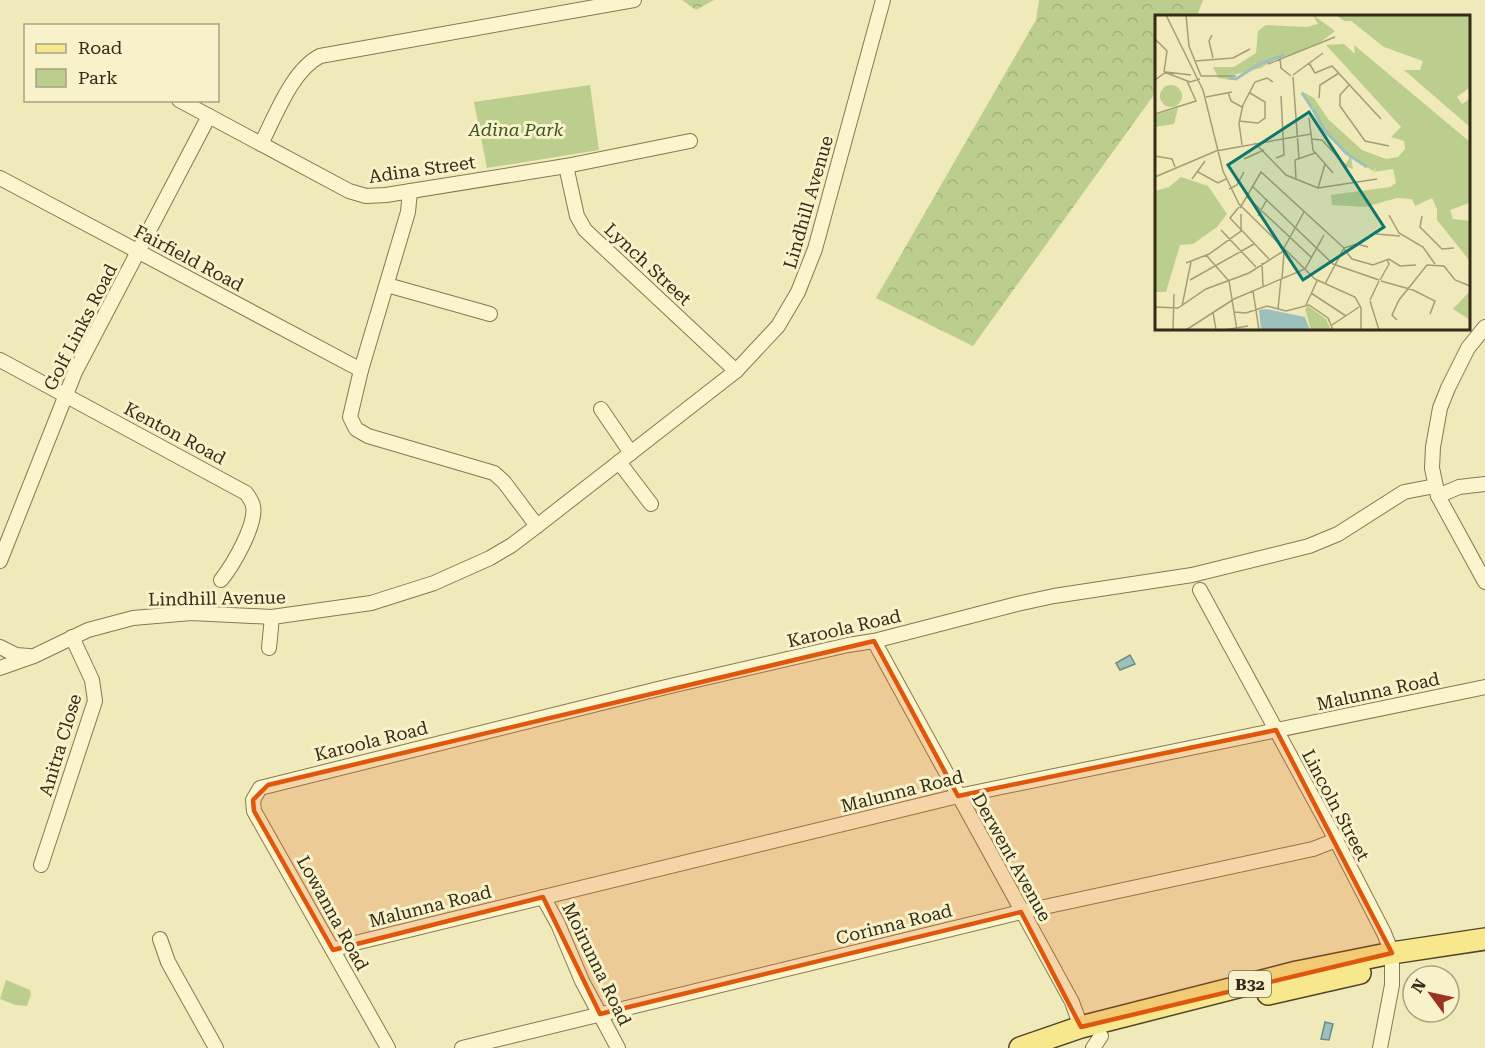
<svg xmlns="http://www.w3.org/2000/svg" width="1485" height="1048" viewBox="0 0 1485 1048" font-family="'Roboto Serif',serif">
<defs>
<pattern id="forest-crowns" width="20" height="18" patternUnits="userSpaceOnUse" patternTransform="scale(1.5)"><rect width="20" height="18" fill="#bbce8d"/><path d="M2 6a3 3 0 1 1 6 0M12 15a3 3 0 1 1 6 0" fill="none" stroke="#a1b179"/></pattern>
</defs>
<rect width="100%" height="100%" fill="#f0e9b9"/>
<g fill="url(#forest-crowns)">
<path d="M682,0H714L696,10Z"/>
<path d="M1039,0H1203L1197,16H1156V92L973,346L876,298L1036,20Z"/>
</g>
<g fill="#bbce8d">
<path d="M590,85L599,150L487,168L474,102Z"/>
<path d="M6,980L30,990L31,994L27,1006L16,1005L0,999Z"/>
</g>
<g fill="#9ec0bc" stroke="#668d8a" stroke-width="1.5">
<path d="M1130,655L1135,664L1120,670L1116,663Z"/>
<path d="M1325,1022L1333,1024L1329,1040L1321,1039Z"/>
</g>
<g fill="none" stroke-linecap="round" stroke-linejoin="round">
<g stroke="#877853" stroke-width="16">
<g id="street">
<path d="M179,100L349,191L366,196L386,195L566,166L690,141"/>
<path d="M261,144C275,117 292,70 320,56L634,0"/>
<path d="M566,166L577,216L585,230L736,371"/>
<path d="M0,178L361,370"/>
<path d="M410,191L408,212L361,370L350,417L356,429L368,436L494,473L504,482L537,526"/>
<path d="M387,285L490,314"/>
<path d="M1485,327L1468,348L1448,388L1440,408L1433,447L1432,468L1438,496L1485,582"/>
<path d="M0,360L246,493C249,497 252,501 253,506C257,524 233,565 221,580"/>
<path d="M601,409L631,453"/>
<path d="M619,462L651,504"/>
<path d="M1438,496L1459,487L1485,484"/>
<path d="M0,561L75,372L209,116"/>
<path d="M1200,590L1336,840L1384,933L1392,953V985L1380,1048"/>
<path d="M874,641L1072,1002L1081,1027"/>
<path d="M0,647L16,655L29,656"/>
<path d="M269,648L272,617"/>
<path d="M0,668L34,656L88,630L133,618L191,613L272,617L371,603L434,583L490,558L512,545L537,526L736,371L778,326L798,292L815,249L883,0"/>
<path d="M41,865L95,701L92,680L72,637"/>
<path d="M543,897L558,924L582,981L618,1048"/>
<path d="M160,939L168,962L216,1048"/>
<path d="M333,950L351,944L958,796L1485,687"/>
<path d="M388,1048L254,811L253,800L260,788L666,687L848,645L874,641L1017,604L1054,596L1192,575L1309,546L1338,534L1404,492L1435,486"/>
<path d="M462,1048L1021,912L1313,849L1336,840"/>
<path d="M1093,1048L1101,1036"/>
</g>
</g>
<g stroke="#544429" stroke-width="24">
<g id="primary">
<path d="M1268,994L1360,973"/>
<path d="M1020,1048L1081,1027L1297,972L1392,953L1485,939"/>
</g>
</g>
<use href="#street" stroke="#fbf5cd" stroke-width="14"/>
<use href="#primary" stroke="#f7e88d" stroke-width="21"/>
</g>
<path fill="#df570d" fill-opacity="0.2" stroke="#df570d" stroke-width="4.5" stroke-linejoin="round" d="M874,641L958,796L1276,730L1392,953L1081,1027L1021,912L600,1014L543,897L333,950L254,811L253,800L268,785Z"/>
<g text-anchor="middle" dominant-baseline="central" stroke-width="6" stroke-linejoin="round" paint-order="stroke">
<rect fill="#f7f2c9" stroke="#6f674e" stroke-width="1.5" x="1229" y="971" width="42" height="26" rx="4.5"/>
<g font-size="16" font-weight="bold" fill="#352b19">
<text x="1250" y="984">B32</text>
</g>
<g font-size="18" font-style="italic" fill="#3d531f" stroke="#f7f2c9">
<text x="516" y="129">Adina Park</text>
</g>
<g font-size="18" fill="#352b19" stroke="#f7f2c9">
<text transform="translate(422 169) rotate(-8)">Adina Street</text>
<text transform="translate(808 202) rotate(-74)">Lindhill Avenue</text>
<text transform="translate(189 258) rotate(28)">Fairfield Road</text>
<text transform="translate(648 264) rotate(43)">Lynch Street</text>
<text transform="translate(80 327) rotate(-63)">Golf Links Road</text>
<text transform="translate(175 433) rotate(28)">Kenton Road</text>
<text transform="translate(217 598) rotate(-1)">Lindhill Avenue</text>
<text transform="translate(844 628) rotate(-13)">Karoola Road</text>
<text transform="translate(1378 691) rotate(-12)">Malunna Road</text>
<text transform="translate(371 741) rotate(-14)">Karoola Road</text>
<text transform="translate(60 745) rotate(-73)">Anitra Close</text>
<text transform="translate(902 791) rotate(-14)">Malunna Road</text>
<text transform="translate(1336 805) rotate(62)">Lincoln Street</text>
<text transform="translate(1012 857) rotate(61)">Derwent Avenue</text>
<text transform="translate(430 906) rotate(-14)">Malunna Road</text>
<text transform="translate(333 913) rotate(61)">Lowanna Road</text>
<text transform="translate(894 924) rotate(-14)">Corinna Road</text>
<text transform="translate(597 964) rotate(64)">Moirunna Road</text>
</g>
</g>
<g transform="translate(1155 15)">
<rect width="315" height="315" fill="#f0e9b9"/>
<path d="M26,162L53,171L72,199L62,212L38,229L25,230L11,277H0V176L14,172Z" fill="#bbce8d"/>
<path d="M158,0L180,16L163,29L135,41L123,42L106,53L78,60L76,65L63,63L58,52H79L101,38L103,16L111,10L152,12L163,9ZM181,0H315V76L314,73L302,82L307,89L315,84V112L249,55H265L268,46L229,32L196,6H189ZM189,29L200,39L199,30L315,127L314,188L295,195L298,204L315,206V246L282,205V194L277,183L260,191L257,184L242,183L210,192L177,190L176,180L235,172L241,168L238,154L219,157L222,152L218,156L196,142L198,154L189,151L195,142L169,118L146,76L159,83L173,104L207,135L231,144L243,142L250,134L249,126L236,122L246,112L171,30ZM315,276V305L298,294Z" fill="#bbce8d"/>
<path d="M5 81a11 11 0 1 1 22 0a11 11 0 1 1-22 0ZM23,93L19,109L0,112V100ZM153,291L171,304L176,315H156L150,294Z" fill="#bbce8d"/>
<path d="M111,294L150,302L155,315H106L104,295Z" fill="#9ec0bc"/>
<path fill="none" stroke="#9ec0bc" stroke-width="3" d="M74,63L81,64L104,49L129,40M147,78L157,93M158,94L169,114L191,138L212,152"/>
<path fill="none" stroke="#a59d79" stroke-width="1.5" d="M11,0L48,75L68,156L84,189L160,264L200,282L206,293V315M31,0L34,31L46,61M57,20L54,26L58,43M0,24L12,36L9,57M125,43L126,53L136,61M40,46L78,43L95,34M154,48L160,58L177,51L226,104M113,49L180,22M9,57L35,67L45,64M138,60L168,38M46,61H81M138,62L144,144M0,65L11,57L36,60M195,69L185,80V91L210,126L234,131M73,77L76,86L87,92M51,82L77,77M164,83L165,70L184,58M0,99L41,86L32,66M154,103L158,135L178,158M84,106L103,108L110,103V87L95,78M156,124L167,125L192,152M100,128L131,160L163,173L222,164M87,130L84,108L88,90L100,67L112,63L118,67M0,141L17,144L20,152M121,143L129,140L126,81M89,144L109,135M43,157L63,168L71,164M0,162L61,136L156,119M37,164L50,146M141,165L140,145L160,138M97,171L178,249L224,265M163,173L170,149M74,174L82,170L89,157M92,182L157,243M84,192L75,203L114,244M85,193L106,157L189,233M234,200L244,218L268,232L280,249M103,201L112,184M267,201L265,212L287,234L299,233M66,215L101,252M221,219L245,221M129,233L149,197M189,233L202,229L213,232M189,234L197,244L218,250L234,244L245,251L261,250M51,240L74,266L82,315M31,248L54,239L86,216V199M107,248L108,271M127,264L129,237M35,265L99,229M225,265L234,249L232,244M226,266L258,275L280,286L275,299M170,269L189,233M98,276L104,315M156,278L191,301M215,285L224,266M215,286L224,315M151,290L162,266M27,291L36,247M0,292L23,293L51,274L94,258L130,235M123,294L126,264M58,297L61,315M79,297L91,298L112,291L131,296L154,290L173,303L178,315M242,305L237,300L244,285L272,250L289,251L300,265L315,271M177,310L204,292M18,315L19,279M31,315L79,284L150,254L169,220M69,315L93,311"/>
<path fill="#0f766e" fill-opacity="0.15" stroke="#0f766e" stroke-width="3" d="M154,97L229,212L148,265L73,150Z"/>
<rect width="315" height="315" fill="none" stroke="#352b19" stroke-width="3"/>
</g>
<rect x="24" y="24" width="195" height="78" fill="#f7f2c9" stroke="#a9a283" stroke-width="1.5"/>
<rect x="36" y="44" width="30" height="9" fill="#f7e88d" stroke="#a9a283" stroke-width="1.5"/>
<text x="78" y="54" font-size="18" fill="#352b19">Road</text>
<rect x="36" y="69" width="30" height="18" fill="#bbce8d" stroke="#a9a283" stroke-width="1.5"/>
<text x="78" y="84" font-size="18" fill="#352b19">Park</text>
<g transform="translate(1431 994) rotate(303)"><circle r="28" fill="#f7f2c9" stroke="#a9a283" stroke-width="1.5"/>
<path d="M0-4.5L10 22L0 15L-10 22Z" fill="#993420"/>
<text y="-9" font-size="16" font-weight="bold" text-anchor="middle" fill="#352b19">N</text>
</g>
</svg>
